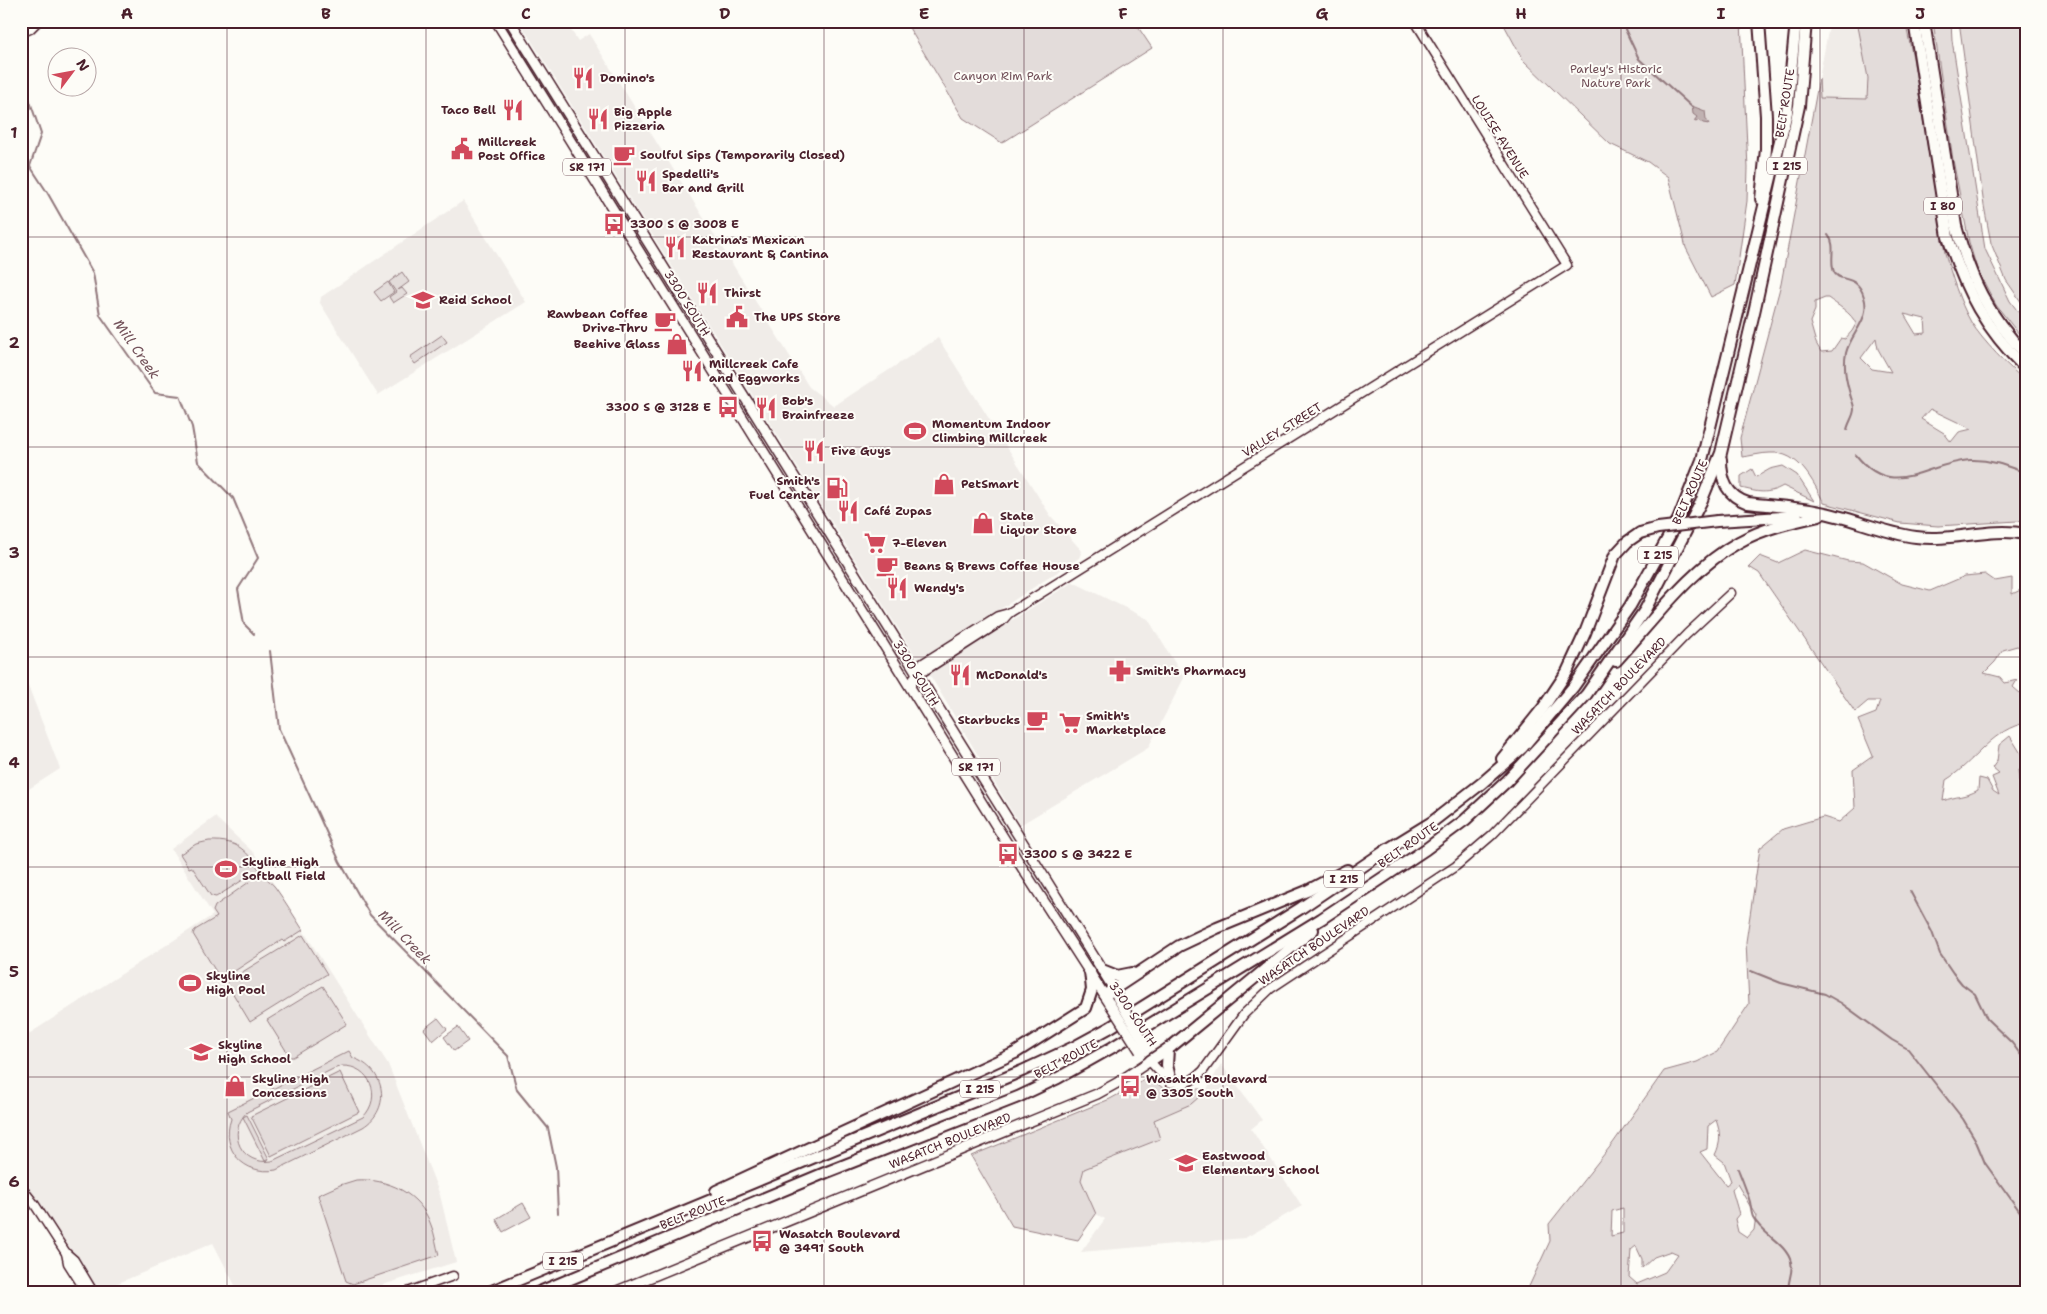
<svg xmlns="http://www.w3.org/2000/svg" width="2047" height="1314" viewBox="0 0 2047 1314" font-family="'Shantell Sans',sans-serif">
<rect width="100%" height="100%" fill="#fdfcf7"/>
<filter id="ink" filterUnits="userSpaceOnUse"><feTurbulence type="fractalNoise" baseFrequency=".02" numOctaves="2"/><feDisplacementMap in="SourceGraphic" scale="10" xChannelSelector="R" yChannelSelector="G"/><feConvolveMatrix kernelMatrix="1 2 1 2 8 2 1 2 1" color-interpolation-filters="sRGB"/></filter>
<g filter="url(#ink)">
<g fill="#f0ece8">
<path d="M519,21H565L578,41L589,34L809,387L834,406L938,338L1050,515L1082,551L1079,558L919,662Z"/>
<path d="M1830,21L1858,22L1868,78L1867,99L1819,98V79Z"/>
<path d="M463,201L526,302L378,395L320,303L321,297Z"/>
<path d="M1073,582L1148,619L1184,678L1148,748L1020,825L928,672Z"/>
<path d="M21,667L60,769L21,794Z"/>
<path d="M215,817L254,853L388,1064L440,1195L456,1262L357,1293H239L213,1243L97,1292L21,1177V1039L213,915L171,849Z"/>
<path d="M1221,1064L1262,1120L1251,1129L1302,1206L1245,1238L1081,1252L1105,1219L1096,1214L1081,1180L1084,1169L1160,1139L1154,1120L1191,1104L1206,1091Z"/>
</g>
<g fill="#e3dcda" stroke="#967e82" fill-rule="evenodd">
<path d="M905,21H1134L1152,48L1002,143L963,118Z"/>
<path d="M1502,21H1741L1748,168L1747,201L1735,285L1711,297L1686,248L1668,177L1648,162L1610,144L1523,60Z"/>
<path d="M1857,21H1905L1913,58L1945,253C1952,276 1959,301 1971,322C1982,340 2009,368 2026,381V523L2017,521L1938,526L1900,523L1824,503C1813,481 1799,451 1770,453C1761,453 1751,456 1742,457L1740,438L1781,284L1819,79L1820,98L1867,99L1868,78ZM1825,298H1828C1837,305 1852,313 1856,324L1852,331L1845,339L1841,338L1832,351L1821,352L1816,343L1810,322L1815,310V302ZM1904,314L1925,319L1926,333L1916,334ZM1876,338L1878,349L1891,372L1872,369L1861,358ZM1930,409L1972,429L1959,432L1951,442L1944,433L1921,419Z"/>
<path d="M1933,21H1951L1952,40L1985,249L2010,301L2026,322V343L1996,305L1977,269L1969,242L1953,160Z"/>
<path d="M1959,21H2026V309L2006,280L1991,243L1984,206Z"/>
<path d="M402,272L409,282L398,290L402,288L407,294L393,303L389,297L396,292L389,282Z"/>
<path d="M388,282L394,292L381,301L374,292Z"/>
<path d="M442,335L447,342L415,364L410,357Z"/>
<path d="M1783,466L1797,475L1814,501L1783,486C1767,495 1758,492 1741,488V476L1752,469L1756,477L1770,469Z"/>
<path d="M1805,550L1848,561L1863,562L1902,584L1930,591L1965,576L1985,574L1995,581L2012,578V594L2023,589L2026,591V650L2017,646L2003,650L1995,662L1984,673L2000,677L2005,683L2017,680L2013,687L2021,694L2026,690V714L2021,724C1989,733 1974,763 1946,780L1943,801C1955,796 1967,797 1978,790L1979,778L1987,780L1993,791L1999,795L1992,777L1999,774L1992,768L1997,761L1999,745L2010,736L2025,760L2024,769L2018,770L2019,781L2026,789V1293H1526L1550,1241L1549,1224L1613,1143L1664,1071L1697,1062L1717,1052L1749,1004L1746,942L1760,848L1783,829L1823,817L1839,822L1855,808L1853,770L1873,756L1858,720L1876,713L1880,701H1868L1855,712L1759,573L1749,567L1760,556L1778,563ZM1716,1120C1721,1134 1721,1142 1715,1155L1724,1162L1731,1181L1726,1185L1700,1152L1707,1149L1708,1126ZM1737,1184L1756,1216L1754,1230L1747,1238L1738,1232L1735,1219L1739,1214L1732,1190ZM1623,1208V1233L1611,1236L1612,1211ZM1636,1246L1642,1259V1268L1654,1257L1671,1251L1678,1254L1665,1272L1637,1284L1629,1277L1631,1250Z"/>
<path d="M209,841C240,840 246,851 262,873C265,878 271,882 275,887C285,901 294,916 303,930L284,942L282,940L221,980L193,934L195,930L217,917L213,911L215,906L249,882L246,878L216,897L211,896L192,867L189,868L180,854L196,844Z"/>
<path d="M303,935L327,974L250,1022L226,982Z"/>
<path d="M323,986L347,1024L293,1057H290L267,1020Z"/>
<path d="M438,1018L447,1029L433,1041L424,1029Z"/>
<path d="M458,1027L468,1041L454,1051L444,1037Z"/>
<path d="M349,1051L353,1058C386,1069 392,1109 363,1127L276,1170C244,1176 220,1149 231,1119L228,1111ZM342,1066C370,1065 383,1097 363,1117L272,1161C241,1166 226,1133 247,1112L333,1069Z"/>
<path d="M340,1072L359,1112L271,1156L251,1116Z"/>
<path d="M1150,1077C1157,1083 1164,1091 1174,1093C1185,1094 1196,1085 1206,1091L1191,1104L1154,1120L1160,1139L1084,1169L1081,1180L1096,1214L1078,1240L1012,1226L971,1156L1110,1099Z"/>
<path d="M247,1115L269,1159L265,1161L243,1117Z"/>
<path d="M356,1180C387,1178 420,1193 431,1225C435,1234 436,1245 439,1255L353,1284L346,1281L318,1195L340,1185Z"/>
<path d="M523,1203L531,1217L503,1232L496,1219Z"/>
</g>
<path fill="#c0b1b1" stroke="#91777b" d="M1692,106L1705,111L1706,119L1709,124L1703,123L1699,120L1696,122L1694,121L1697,117L1693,114Z"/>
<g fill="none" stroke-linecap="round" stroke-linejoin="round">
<g stroke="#91777b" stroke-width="2">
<path d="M1616,21L1623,25L1639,59L1693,108"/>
<path d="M21,75L41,134L30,166L47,192L93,273L100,315L155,393L180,396L192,427L198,462L233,498L258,558L238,589L244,624L254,634"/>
<path d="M1828,235C1837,245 1829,260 1834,272C1839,283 1857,273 1864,297C1871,319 1851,333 1846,353C1843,367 1846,381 1850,394C1851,399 1854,404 1854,409C1854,416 1848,423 1847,430"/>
<path d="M1856,455C1893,501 1925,463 1970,460C1990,459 2007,466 2026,473"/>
<path d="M270,651L279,729L340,862L370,915L508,1056L517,1090L548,1128L556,1167L558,1213"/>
<path d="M1910,891L1932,932L1940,954L1953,973L1962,984L1975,994L1987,1019L2012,1043L2026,1062"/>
<path d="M1751,971L1781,983L1825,994L1841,1003L1892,1040L1908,1049L1963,1119L1975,1139L1985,1163L2026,1220"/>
<path d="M1738,1169C1742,1179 1747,1191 1750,1202C1751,1207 1751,1213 1753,1217C1762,1235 1786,1243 1791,1262C1794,1273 1786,1282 1789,1293"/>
</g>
<g stroke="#4a1f2b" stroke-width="11">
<g id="secondary">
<path d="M21,33L30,29L38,21"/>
<path d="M916,671H924L1002,621L1009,613"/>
<path d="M910,687L920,665L998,616L1009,613L1567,265L1415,21"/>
<path d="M1150,1061C1167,1082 1180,1094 1203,1071L1244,1014L1270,989L1456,866L1492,835L1687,634L1731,593"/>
<path d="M21,1187L35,1205L66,1253L74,1260L92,1290V1293"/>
<path d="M66,1253L68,1263L87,1293"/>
<path d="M405,1293L453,1276"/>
</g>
</g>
<g stroke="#4a1f2b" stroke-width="12">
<g id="primary">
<path d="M496,21L1023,869L1110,1004"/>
<path d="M510,21L1114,989L1118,999"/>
<path d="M612,1293L1097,1094L1117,1083L1150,1061"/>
</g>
</g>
<g stroke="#4a1f2b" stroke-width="14">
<g id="highway">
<path d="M1759,21L1766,116V149L1761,199"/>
<path d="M1914,21L1948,237C1966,293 1985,328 2026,369"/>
<path d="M1924,21L1956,226C1971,280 1987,314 2026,355"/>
<path d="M1721,459C1721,481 1727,496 1748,503C1772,506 1797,507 1820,512C1853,518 1883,533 1916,537C1952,542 1989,527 2026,534"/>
<path d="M1717,521L1797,516"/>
<path d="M1616,661C1654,620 1690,569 1739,542C1764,528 1792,522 1819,516"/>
<path d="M1502,759L1543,708L1567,672L1585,633L1615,555L1627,542L1640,533"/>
<path d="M1102,970L1117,976L1132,973"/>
<path d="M1105,995L1179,946L1217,928L1307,891L1347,870"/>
<path d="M1168,1049L1167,1065L1171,1082"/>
<path d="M1150,1061L1172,1046L1313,930"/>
<path d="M716,1191L1015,1053L1086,1008L1092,990L1090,971"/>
<path d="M487,1293L1022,1071L1076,1046L1109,1028L1301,908L1388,849L1432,822L1482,783L1522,748L1574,686L1630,606L1678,520L1702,460L1787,112L1796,21"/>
<path d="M537,1293L827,1172L1018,1097L1058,1078L1113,1047L1321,919L1426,849L1465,820L1507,781L1586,695L1645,610L1701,502L1721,453L1755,308L1799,106L1806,21"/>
</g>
</g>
<use href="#secondary" stroke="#fdfcf7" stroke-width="8"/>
<use href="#primary" stroke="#fdfcf7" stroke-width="9"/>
<use href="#highway" stroke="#fdfcf7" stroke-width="10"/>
<g stroke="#4a1f2b" stroke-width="12" stroke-linecap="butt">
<g id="primary-bridge">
<path d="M1118,999L1147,1047"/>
<path d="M1110,1004L1140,1051"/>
</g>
</g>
<g stroke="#4a1f2b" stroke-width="14" stroke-linecap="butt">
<path id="highway-bridge" d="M1640,533L1658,528L1717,521"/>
</g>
<use href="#primary-bridge" stroke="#fdfcf7" stroke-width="9"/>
<use href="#highway-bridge" stroke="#fdfcf7" stroke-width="10"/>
</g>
</g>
<path fill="none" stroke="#4a1f2b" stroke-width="1" stroke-opacity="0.55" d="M227,21V1293M426,21V1293M625,21V1293M824,21V1293M1024,21V1293M1223,21V1293M1422,21V1293M1621,21V1293M1820,21V1293M21,237H2026M21,447H2026M21,657H2026M21,867H2026M21,1077H2026"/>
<defs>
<g id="restaurant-bare" transform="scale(1.725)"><path d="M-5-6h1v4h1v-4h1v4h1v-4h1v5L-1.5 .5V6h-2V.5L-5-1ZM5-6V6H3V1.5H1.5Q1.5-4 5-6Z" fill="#d1495b" stroke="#fdfcf7" stroke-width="2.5" paint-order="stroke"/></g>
<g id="civic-bare" transform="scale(1.725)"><path d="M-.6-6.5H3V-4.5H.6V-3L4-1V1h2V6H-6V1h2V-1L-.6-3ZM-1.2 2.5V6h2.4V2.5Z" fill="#d1495b" stroke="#fdfcf7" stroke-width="2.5" paint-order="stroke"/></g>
<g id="cafe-bare" transform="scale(1.725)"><path d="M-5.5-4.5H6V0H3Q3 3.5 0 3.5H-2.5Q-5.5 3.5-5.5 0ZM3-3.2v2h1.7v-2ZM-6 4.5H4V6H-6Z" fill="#d1495b" stroke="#fdfcf7" stroke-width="2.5" paint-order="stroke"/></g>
<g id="bus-bare" transform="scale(1.725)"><path d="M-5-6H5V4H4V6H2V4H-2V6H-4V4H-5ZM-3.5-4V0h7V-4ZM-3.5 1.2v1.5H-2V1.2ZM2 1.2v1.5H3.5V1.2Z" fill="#d1495b" stroke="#fdfcf7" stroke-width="2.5" paint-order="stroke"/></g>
<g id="school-bare" transform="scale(1.725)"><path d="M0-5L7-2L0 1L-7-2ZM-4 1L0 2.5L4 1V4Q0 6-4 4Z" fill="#d1495b" stroke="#fdfcf7" stroke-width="2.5" paint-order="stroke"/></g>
<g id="shop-bare" transform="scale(1.725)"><path d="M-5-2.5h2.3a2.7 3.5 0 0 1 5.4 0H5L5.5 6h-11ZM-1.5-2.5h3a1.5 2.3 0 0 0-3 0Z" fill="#d1495b" stroke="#fdfcf7" stroke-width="2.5" paint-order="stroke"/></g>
<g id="stadium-bare" transform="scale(1.725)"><path d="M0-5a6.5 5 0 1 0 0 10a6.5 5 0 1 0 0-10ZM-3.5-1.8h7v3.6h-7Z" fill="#d1495b" stroke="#fdfcf7" stroke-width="2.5" paint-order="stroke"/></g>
<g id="fuel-bare" transform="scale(1.725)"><path d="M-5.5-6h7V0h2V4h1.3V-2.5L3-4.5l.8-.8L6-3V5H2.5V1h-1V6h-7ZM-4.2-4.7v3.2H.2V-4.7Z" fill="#d1495b" stroke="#fdfcf7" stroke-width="2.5" paint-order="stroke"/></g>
<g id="supermarket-bare" transform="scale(1.725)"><path d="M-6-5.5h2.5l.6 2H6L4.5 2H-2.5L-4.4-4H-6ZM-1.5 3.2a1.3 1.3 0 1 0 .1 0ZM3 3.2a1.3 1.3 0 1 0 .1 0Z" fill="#d1495b" stroke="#fdfcf7" stroke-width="2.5" paint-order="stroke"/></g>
<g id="pharmacy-bare" transform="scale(1.725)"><path d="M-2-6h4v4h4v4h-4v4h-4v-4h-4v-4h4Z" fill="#d1495b" stroke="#fdfcf7" stroke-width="2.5" paint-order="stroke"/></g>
</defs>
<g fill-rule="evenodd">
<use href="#restaurant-bare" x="583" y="78"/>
<use href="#restaurant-bare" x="513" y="110"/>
<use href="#restaurant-bare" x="598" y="119"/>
<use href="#civic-bare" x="462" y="149"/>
<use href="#cafe-bare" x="624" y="155"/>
<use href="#restaurant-bare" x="646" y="181"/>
<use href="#bus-bare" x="614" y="224"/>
<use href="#restaurant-bare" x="675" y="247"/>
<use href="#restaurant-bare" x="707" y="293"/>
<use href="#school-bare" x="423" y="300"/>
<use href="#civic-bare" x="737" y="317"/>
<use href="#cafe-bare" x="665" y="321"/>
<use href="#shop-bare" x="677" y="344"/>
<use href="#restaurant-bare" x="692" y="371"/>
<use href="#bus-bare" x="728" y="407"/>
<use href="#restaurant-bare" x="766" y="408"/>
<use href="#stadium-bare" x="915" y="431"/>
<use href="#restaurant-bare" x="814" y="451"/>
<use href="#shop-bare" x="944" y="484"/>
<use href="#fuel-bare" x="837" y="488"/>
<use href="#restaurant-bare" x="848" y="511"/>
<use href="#shop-bare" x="983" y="523"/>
<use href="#supermarket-bare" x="875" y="543"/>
<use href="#cafe-bare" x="887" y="566"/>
<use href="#restaurant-bare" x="897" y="588"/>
<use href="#pharmacy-bare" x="1120" y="671"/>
<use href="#restaurant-bare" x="960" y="675"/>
<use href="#cafe-bare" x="1037" y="720"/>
<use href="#supermarket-bare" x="1070" y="723"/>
<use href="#bus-bare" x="1008" y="854"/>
<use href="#stadium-bare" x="226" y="869"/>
<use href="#stadium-bare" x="190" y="983"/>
<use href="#school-bare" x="201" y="1052"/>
<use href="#shop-bare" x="235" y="1086"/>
<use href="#bus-bare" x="1130" y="1086"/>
<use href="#school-bare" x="1186" y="1163"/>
<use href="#bus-bare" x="762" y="1241"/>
</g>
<g text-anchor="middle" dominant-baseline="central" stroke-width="4" stroke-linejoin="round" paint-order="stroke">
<g fill="#fdfcf7" stroke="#806168" stroke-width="1">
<rect x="1767" y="157.5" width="40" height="17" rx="4"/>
<rect x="563" y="158.5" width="48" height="17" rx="4"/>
<rect x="1924" y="197.5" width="38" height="17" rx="4"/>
<rect x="1638" y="546.5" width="40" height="17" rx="4"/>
<rect x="952" y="758.5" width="48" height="17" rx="4"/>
<rect x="1324" y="870.5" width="40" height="17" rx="4"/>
<rect x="960" y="1080.5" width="40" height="17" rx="4"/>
<rect x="543" y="1252.5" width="40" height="17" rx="4"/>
</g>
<g font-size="11" font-weight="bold" fill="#4a1f2b">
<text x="1787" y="166">I 215</text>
<text x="587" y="167">SR 171</text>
<text x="1943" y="206">I 80</text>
<text x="1658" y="555">I 215</text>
<text x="976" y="767">SR 171</text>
<text x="1344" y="879">I 215</text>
<text x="980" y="1089">I 215</text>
<text x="563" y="1261">I 215</text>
</g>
<g font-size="12" fill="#704e57" stroke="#fdfcf7">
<text x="1616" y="69">Parley's Historic<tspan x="1616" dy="14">Nature Park</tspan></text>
<text x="1003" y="76">Canyon Rim Park</text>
</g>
<g font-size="12" font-weight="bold" fill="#4a1f2b" stroke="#fdfcf7" text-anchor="start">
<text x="600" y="78">Domino's</text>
<text x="496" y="110" text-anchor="end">Taco Bell</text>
<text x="614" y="112">Big Apple<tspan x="614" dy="14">Pizzeria</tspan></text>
<text x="478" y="142">Millcreek<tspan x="478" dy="14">Post Office</tspan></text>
<text x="640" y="155">Soulful Sips (Temporarily Closed)</text>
<text x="662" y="174">Spedelli's<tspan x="662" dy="14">Bar and Grill</tspan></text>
<text x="630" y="224">3300 S @ 3008 E</text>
<text x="692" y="240">Katrina's Mexican<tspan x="692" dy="14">Restaurant &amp; Cantina</tspan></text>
<text x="724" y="293">Thirst</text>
<text x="439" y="300">Reid School</text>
<text x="648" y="314" text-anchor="end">Rawbean Coffee<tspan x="648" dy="14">Drive-Thru</tspan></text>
<text x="754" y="317">The UPS Store</text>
<text x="660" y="344" text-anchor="end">Beehive Glass</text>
<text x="709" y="364">Millcreek Cafe<tspan x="709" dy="14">and Eggworks</tspan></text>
<text x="782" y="401">Bob's<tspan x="782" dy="14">Brainfreeze</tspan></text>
<text x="711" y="407" text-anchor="end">3300 S @ 3128 E</text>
<text x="932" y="424">Momentum Indoor<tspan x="932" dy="14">Climbing Millcreek</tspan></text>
<text x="831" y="451">Five Guys</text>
<text x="820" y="481" text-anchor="end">Smith's<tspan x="820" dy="14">Fuel Center</tspan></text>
<text x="961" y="484">PetSmart</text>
<text x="864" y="511">Café Zupas</text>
<text x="1000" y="516">State<tspan x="1000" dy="14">Liquor Store</tspan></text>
<text x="892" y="543">7-Eleven</text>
<text x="904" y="566">Beans &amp; Brews Coffee House</text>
<text x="914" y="588">Wendy's</text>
<text x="1136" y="671">Smith's Pharmacy</text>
<text x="976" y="675">McDonald's</text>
<text x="1086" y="716">Smith's<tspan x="1086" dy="14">Marketplace</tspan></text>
<text x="1020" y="720" text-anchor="end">Starbucks</text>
<text x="1024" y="854">3300 S @ 3422 E</text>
<text x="242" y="862">Skyline High<tspan x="242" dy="14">Softball Field</tspan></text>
<text x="206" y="976">Skyline<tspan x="206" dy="14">High Pool</tspan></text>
<text x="218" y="1045">Skyline<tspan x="218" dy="14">High School</tspan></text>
<text x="252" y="1079">Skyline High<tspan x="252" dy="14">Concessions</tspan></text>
<text x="1146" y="1079">Wasatch Boulevard<tspan x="1146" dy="14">@ 3305 South</tspan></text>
<text x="1202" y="1156">Eastwood<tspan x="1202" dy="14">Elementary School</tspan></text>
<text x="779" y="1234">Wasatch Boulevard<tspan x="779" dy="14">@ 3491 South</tspan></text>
</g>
<g font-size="12" fill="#4a1f2b" stroke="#fdfcf7">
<text transform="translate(1785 103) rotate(-81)">BELT ROUTE</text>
<text transform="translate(1500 137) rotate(58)">LOUISE AVENUE</text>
<text transform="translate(687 303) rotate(58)">3300 SOUTH</text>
<text transform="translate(1282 430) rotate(-32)">VALLEY STREET</text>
<text transform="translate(1690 492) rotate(-66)">BELT ROUTE</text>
<text transform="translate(916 673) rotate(58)">3300 SOUTH</text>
<text transform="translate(1619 686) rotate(-46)">WASATCH BOULEVARD</text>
<text transform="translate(1408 845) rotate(-35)">BELT ROUTE</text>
<text transform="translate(1314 946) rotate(-34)">WASATCH BOULEVARD</text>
<text transform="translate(1133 1014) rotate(56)">3300 SOUTH</text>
<text transform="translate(1066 1059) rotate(-28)">BELT ROUTE</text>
<text transform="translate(950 1141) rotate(-22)">WASATCH BOULEVARD</text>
<text transform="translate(693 1213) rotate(-22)">BELT ROUTE</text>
</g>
<g font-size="14" font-style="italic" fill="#73525a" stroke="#fdfcf7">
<text transform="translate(137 349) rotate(55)">Mill Creek</text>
<text transform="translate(405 937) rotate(46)">Mill Creek</text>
</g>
</g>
<rect width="2047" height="1314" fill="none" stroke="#fdfcf7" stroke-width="55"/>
<g transform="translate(72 72) rotate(58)"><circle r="24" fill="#fdfcf7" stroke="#b5a4a5"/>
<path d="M0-4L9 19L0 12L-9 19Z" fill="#d1495b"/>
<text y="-8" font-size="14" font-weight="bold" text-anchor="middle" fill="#4a1f2b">N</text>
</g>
<rect x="28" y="28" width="1992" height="1258" fill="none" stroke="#4a1f2b" stroke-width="2"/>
<g font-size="16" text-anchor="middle" font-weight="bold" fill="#4a1f2b">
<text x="127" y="19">A</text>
<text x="326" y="19">B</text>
<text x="526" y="19">C</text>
<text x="725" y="19">D</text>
<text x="924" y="19">E</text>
<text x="1123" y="19">F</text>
<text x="1322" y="19">G</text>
<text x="1521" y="19">H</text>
<text x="1721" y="19">I</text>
<text x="1920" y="19">J</text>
<text x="14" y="138">1</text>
<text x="14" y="348">2</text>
<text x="14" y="558">3</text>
<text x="14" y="768">4</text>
<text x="14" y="977">5</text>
<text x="14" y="1187">6</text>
</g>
</svg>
